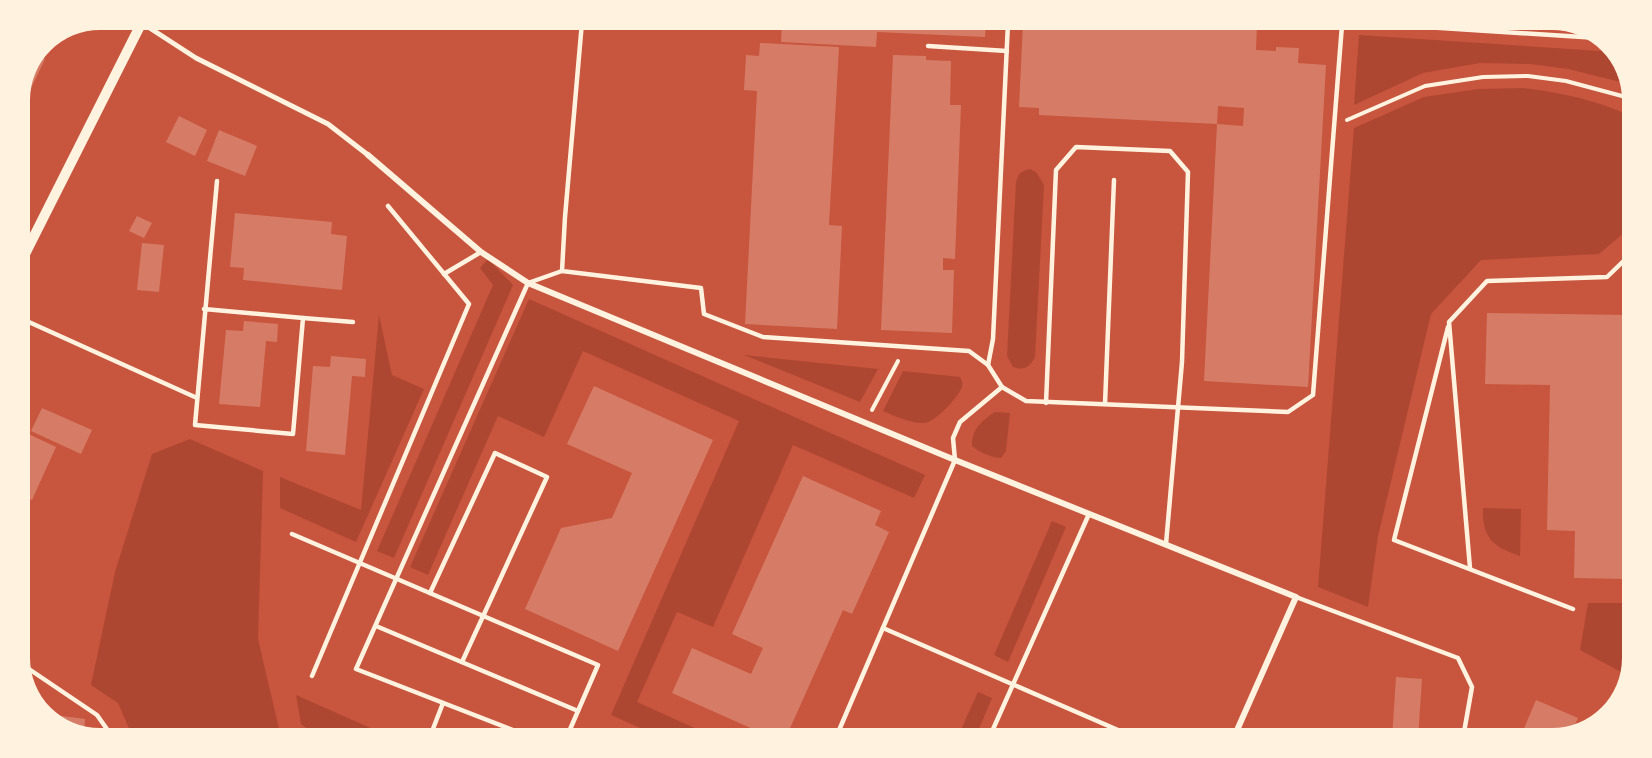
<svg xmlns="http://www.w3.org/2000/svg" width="1652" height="758" viewBox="0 0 1652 758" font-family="Commissioner,sans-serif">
<rect width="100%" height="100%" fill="#c8553d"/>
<g fill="#ae4732">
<path d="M1359,35L1615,52L1619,55L1629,84L1568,69L1530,64L1480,63L1423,73L1354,105Z"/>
<path d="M1524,88C1562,93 1598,100 1632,117L1631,227L1599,254L1481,260L1431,314L1378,536L1368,607L1318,587L1354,128L1424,97L1478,89Z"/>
<path d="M1030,169L1036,172L1044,185L1035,357C1030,367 1024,371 1013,367L1007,356L1016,182C1018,174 1021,171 1030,169Z"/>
<path d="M488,259L513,285L394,558L377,551L493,285L480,268Z"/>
<path d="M529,299L925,475L914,498L793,445L713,627L677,612L637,702L710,735H656L611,715L739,421L583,351L544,437L498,416L428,575L410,567Z"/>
<path d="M379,315L392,375L424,389L356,542L280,508V477L361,510Z"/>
<path d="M744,355L878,369L860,402Z"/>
<path d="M903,371L960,377C962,382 963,381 962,386C960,396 935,422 925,423C911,424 895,416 883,411Z"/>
<path d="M995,412L1010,413L1006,451L1001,458C992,458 979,452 972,446C971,429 983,420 995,412Z"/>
<path d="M190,439L263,471L258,639L280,733H131L118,703L91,685L115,572L152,454Z"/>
<path d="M1483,508L1521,509L1520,556C1493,547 1482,538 1483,508Z"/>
<path d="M1052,521L1066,527L1008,662L994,655Z"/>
<path d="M1588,603H1627L1626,689L1625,691V674L1580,650Z"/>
<path d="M978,692L992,698L976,736H958Z"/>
<path d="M296,695L384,734L313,733L301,724Z"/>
</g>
<g fill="#d67c66" fill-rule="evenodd">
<path d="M782,22L919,23H986L985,37L877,32L876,47L781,42Z"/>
<path d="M1023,23L1257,24L1256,50L1276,51V47L1299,48L1298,63L1326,65L1308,387L1204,381L1217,124L1039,115V108L1019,107ZM1218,106L1244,108L1243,126L1217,124Z"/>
<path d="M760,43L839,47L829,225L842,226L837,329L745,324L757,91L744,90L746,55L759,56Z"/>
<path d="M893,55L926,56V60L951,61L950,105H961L955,259L943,258V270H954L952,333L881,330Z"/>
<path d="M37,56L45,59L24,103L20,101V95Z"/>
<path d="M179,116L207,130L195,156L166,142Z"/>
<path d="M219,130L257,146L245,176L207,161Z"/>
<path d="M235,213L332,222L331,234L347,236L342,290L243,280L244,268L230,267Z"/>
<path d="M137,216L152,223L144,238L129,231Z"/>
<path d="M142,243L164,245L159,292L137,290Z"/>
<path d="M1487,313L1630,315L1627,579L1574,578L1575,531L1547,530L1550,385L1485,384Z"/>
<path d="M244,321L278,324L277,342L266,341L260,407L219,404L226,330L243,331Z"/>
<path d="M331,356L366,359L365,377L352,376L345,455L306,451L313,366L330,367Z"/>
<path d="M594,386L713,440L618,651L525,609L561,528L612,518L632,473L567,444Z"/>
<path d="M42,408L92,430L81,454L31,431Z"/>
<path d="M20,430L56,447L32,500L20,494Z"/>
<path d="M803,476L881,511L875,525L889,532L852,614L843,610L787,735H766L672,693L692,648L751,674L763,648L732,634Z"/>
<path d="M1396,677L1422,679L1418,738H1392Z"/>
<path d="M1536,700L1578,718L1571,733L1553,738H1520Z"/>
<path d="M47,714L85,719L84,732H69Z"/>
</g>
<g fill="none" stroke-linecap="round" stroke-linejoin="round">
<g stroke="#fff3e0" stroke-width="4">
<path d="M1347,120L1425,86L1483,77L1528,76L1566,81L1622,96L1632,101"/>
<path d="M872,410L898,361"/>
</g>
<g stroke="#fff3e0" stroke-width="4.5">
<path d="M582,22L565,217L562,271L701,288L704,314L763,337L969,351L988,365L1002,387L1026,401L1288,412L1313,395L1342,25"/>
<path d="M1394,25L1598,38"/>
<path d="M928,46L1007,51"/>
<path d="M444,274L481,252"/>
<path d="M204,309L303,318L293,434L195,425L217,181"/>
<path d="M20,318L197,398"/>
<path d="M303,318L353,322"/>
<path d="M1448,327L1394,540L1573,609"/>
<path d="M988,365L993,339L1008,23"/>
<path d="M1046,403L1056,170L1076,147L1170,151L1188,172L1182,362L1166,544"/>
<path d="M1105,404L1114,180"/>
<path d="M292,534L598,665L568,734"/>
<path d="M1470,568L1449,322L1487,281L1607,277L1631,254"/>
<path d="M430,593L495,453L547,477L462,662"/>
<path d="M1296,597L1458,658L1472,687L1463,738"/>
<path d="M376,626L578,711"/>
<path d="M883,628L1134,737"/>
<path d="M20,663L97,715L109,732"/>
<path d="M312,676L469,304L388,206"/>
<path d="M431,734L443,703"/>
<path d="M523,734L356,669L528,283L562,271"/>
<path d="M837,735L955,460L953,438L960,422L1002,387"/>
<path d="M990,736L1089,514"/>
</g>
<path stroke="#fff3e0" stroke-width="5" d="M142,23L196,58L328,124L368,155"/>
<path stroke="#fff3e0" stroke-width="6" d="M368,155L481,252L528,283L955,460L1296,597L1234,737"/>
<path stroke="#fff3e0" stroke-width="10" d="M20,264L143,20"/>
</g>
<path d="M0 0H1652V758H0ZM100 30H1552A70 70 0 0 1 1622 100V658A70 70 0 0 1 1552 728H100A70 70 0 0 1 30 658V100A70 70 0 0 1 100 30Z" fill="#fff3e0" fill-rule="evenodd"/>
</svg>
